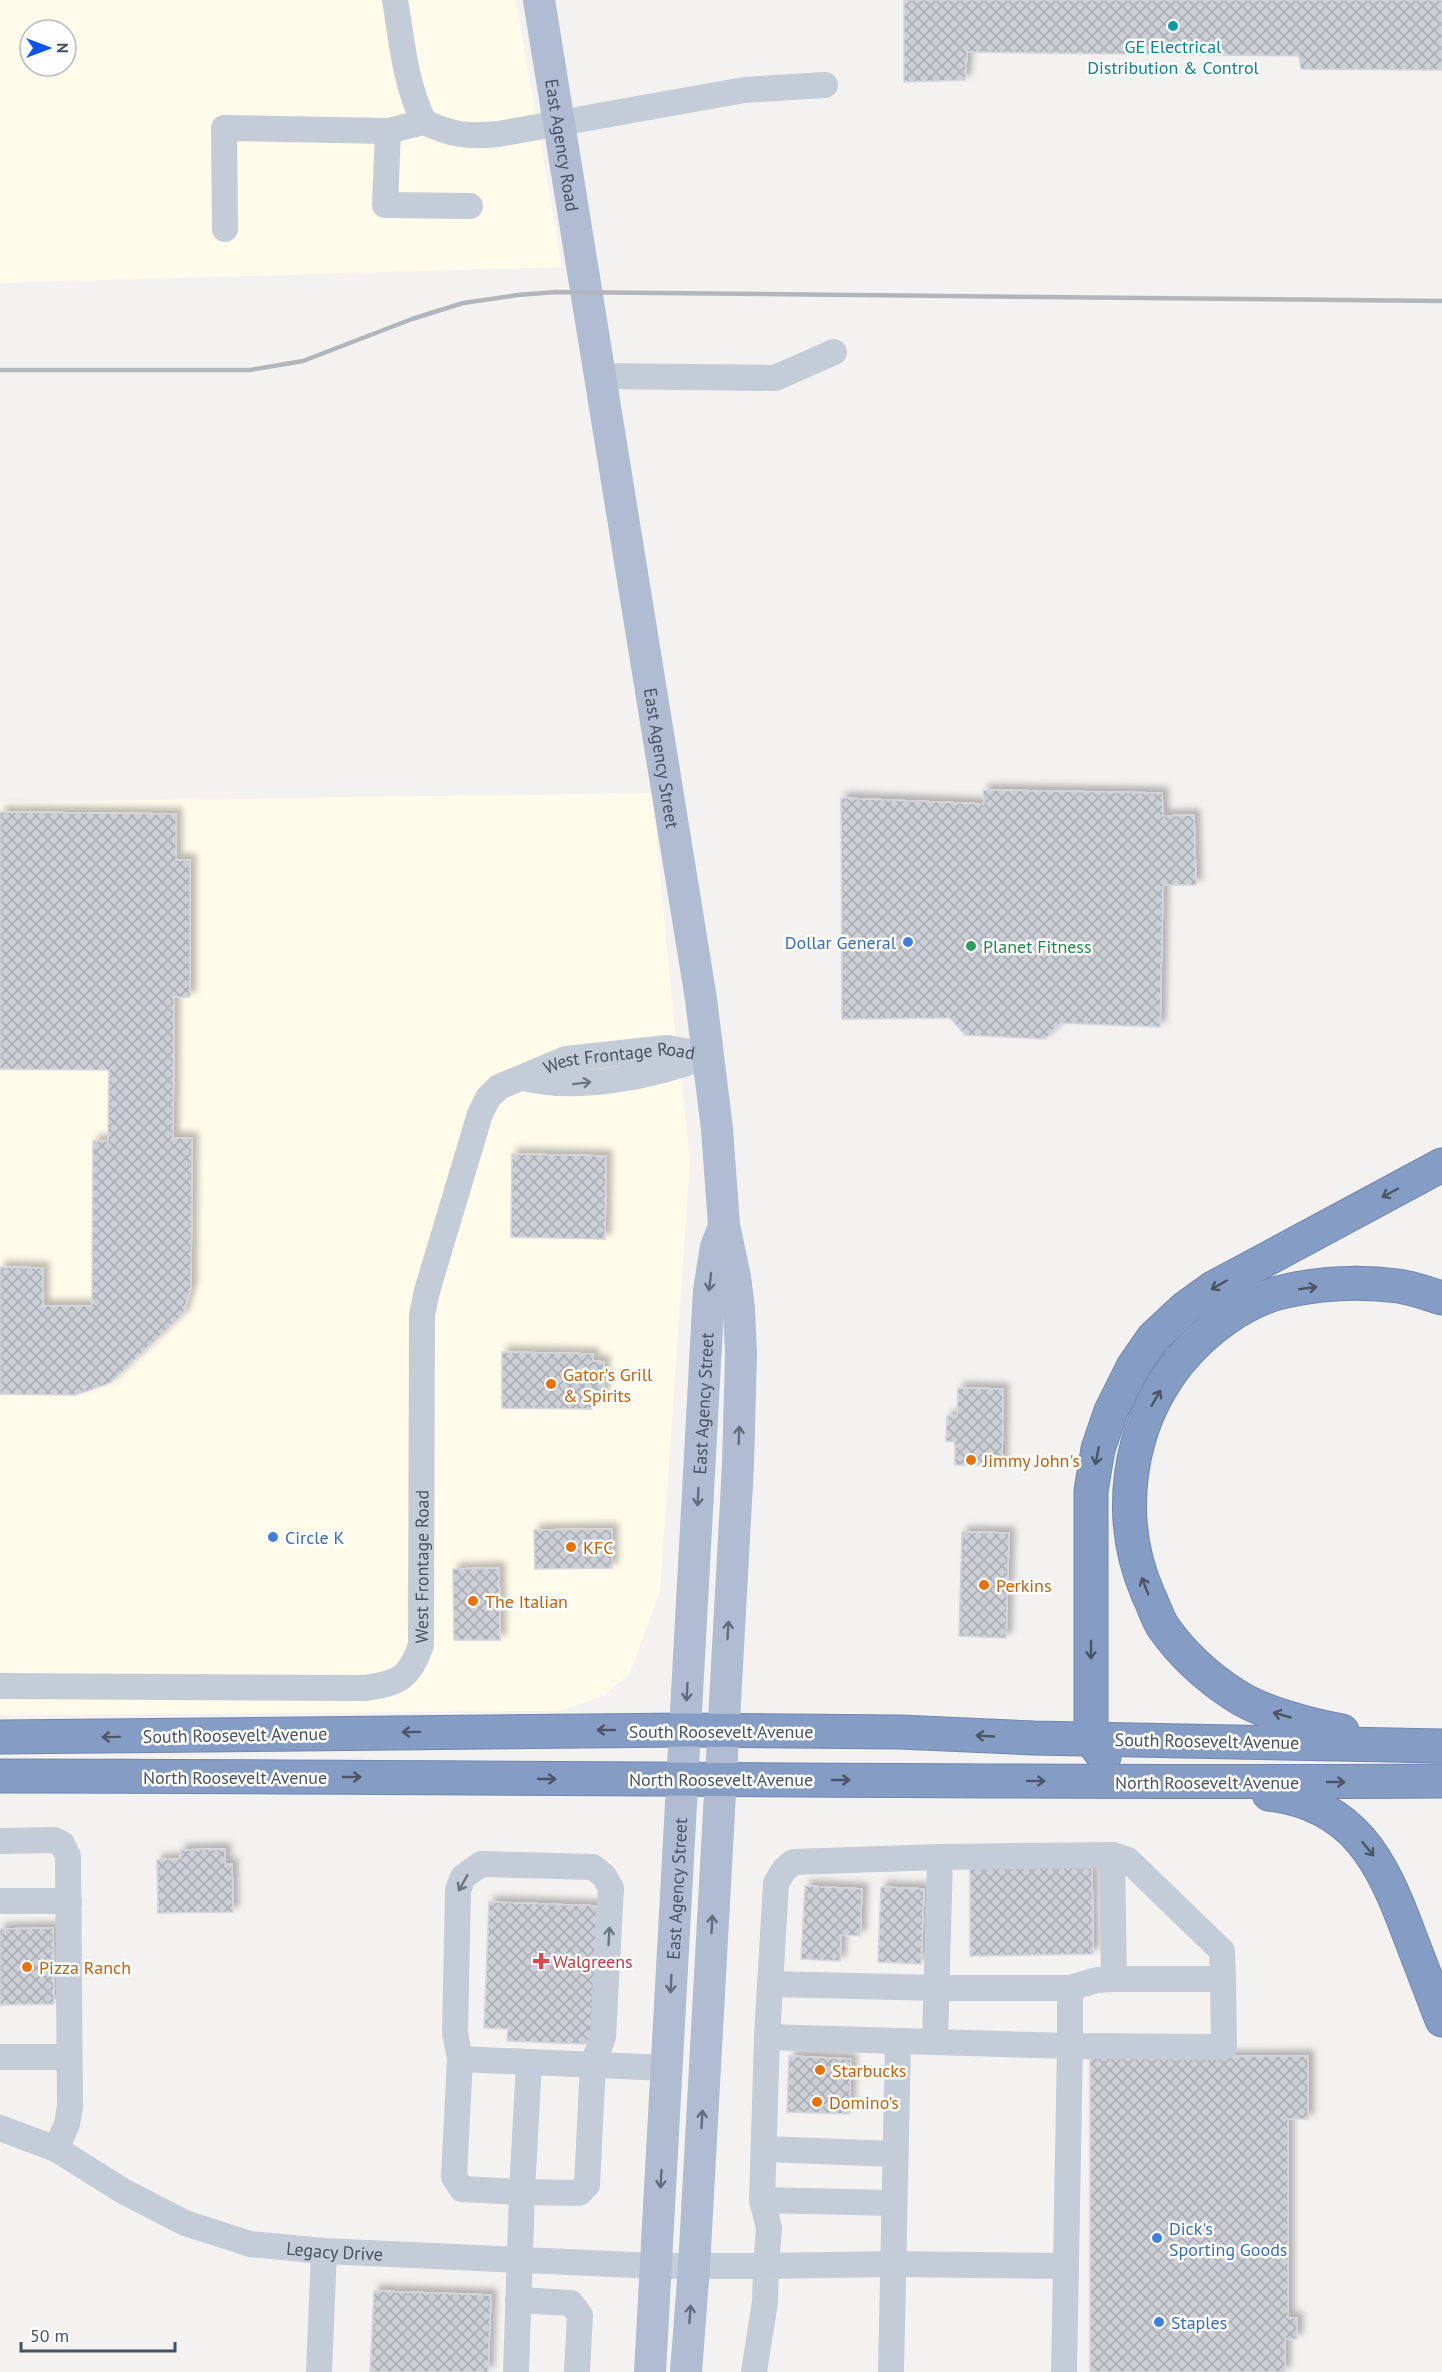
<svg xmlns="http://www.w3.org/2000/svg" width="1442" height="2372" viewBox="0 0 1442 2372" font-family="'PT Sans',sans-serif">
<defs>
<pattern id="building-cross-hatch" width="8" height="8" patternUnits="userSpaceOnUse" patternTransform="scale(1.5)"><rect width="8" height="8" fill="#cdcfd7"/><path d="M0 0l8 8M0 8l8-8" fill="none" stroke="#a8abb2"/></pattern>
<filter id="shadow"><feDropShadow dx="5.5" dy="-5.5" stdDeviation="3" flood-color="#0004"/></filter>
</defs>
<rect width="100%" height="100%" fill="#f4f2f1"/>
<g fill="#fefbeb" fill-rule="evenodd">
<path d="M0,0H516L562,267L0,283ZM30,30H66V66H30Z"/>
<path d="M652,793L673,1011L690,1159L660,1591L630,1673L605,1695L559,1711L0,1715V802Z"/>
</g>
<g fill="url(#building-cross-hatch)" stroke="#d5d6dd" stroke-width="1.5" filter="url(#shadow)">
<path d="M904,0H1442V70L1301,69L1299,56L967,52L965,80L904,82Z"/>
<path d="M983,790L1162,793L1163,816L1194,815L1196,885H1163L1160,1027L1061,1023L1045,1039L965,1035L950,1018L842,1019L841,798L984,804Z"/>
<path d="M0,812L176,814V860H190V997H174L173,1138H192L191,1288L183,1314L110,1383L75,1395L0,1394V1267L43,1268V1306H92L93,1141H108L109,1070L0,1069Z"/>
<path d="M512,1154L606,1156L605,1239L511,1237Z"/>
<path d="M502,1352L593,1354V1361L604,1362L603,1398H592V1409L502,1408Z"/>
<path d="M958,1388L1003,1389L1002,1465H955V1442L946,1441L947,1416H957Z"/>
<path d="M612,1529V1568L535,1569L534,1530Z"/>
<path d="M962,1532L1009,1533L1006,1638L959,1636Z"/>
<path d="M499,1568L500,1640H454L453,1569Z"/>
<path d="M225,1849V1864H232L233,1912L158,1913L157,1860L180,1859V1850Z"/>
<path d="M1092,1867L1093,1954L970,1956V1868Z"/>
<path d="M805,1886L862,1889L860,1936L841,1935L840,1961L801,1959Z"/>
<path d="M881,1887L924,1889L921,1964L878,1962Z"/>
<path d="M489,1902L597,1906L595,1954L597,2033L584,2044L507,2041L508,2029L484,2028Z"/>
<path d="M53,1928L54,2004L0,2005V1929Z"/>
<path d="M789,2056L851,2059L849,2114L787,2112Z"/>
<path d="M1308,2056V2119H1288V2318H1297V2339H1285V2372H1090V2057Z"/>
<path d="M374,2291L491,2295L488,2372H370Z"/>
</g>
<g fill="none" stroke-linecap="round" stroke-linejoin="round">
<g stroke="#7087b0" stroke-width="35">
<g id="highway">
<path d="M1342,1731C1312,1726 1260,1712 1235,1695C1207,1677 1182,1654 1163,1627C1157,1617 1153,1604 1148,1594C1115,1518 1127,1428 1178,1363C1204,1331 1244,1300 1286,1291C1322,1283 1361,1281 1398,1286C1413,1288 1428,1294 1442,1298"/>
<path d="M0,1737L685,1730L900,1732L1034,1738L1442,1746"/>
<path d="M1104,1757L1091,1739V1491L1098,1449L1111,1411L1133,1367L1153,1338L1184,1309L1213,1288L1442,1165"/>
<path d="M0,1776C481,1776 961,1784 1442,1781"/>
<path d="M1269,1794C1354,1804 1382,1861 1409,1934C1420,1963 1431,1991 1442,2020"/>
</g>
</g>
<g stroke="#c4ccd7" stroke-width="26">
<path d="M395,0C402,42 405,83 424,122C452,135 468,137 498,134L744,90L825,85"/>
<path d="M388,131L385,205L470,206"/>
<path d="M225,229L224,128L388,131L424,122"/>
<path d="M600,376L775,378L834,352"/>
<path d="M524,1078C578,1092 654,1076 706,1056"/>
<path id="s1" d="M0,1686L364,1688C398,1684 410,1678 421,1645L422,1315L427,1291L480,1114L488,1098L499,1087L566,1059L667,1048L709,1055"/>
<path d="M0,1841L54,1840L62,1844L68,1856L70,2106L67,2124L56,2149"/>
<path d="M1112,1855L1114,1979"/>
<path d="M940,1857L1112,1855L1128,1860L1222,1951L1223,1979"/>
<path d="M0,1901H69"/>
<path d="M770,1984L938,1988H1070V2046L1224,2047L1223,1979H1114L1097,1980L1070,1988"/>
<path d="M767,2037L776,1883L784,1870L793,1862L940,1857L935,2042"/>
<path d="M0,2057H69"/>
<path d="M460,2059L529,2062"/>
<path id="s2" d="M0,2128L56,2149L123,2191L185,2223L250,2244L324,2251L656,2266H766L769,2228L762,2200L767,2037L1070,2046L1064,2372"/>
<path d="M765,2149L895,2154"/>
<path d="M762,2200L894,2203"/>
<path d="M518,2300L571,2303L580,2315L577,2372"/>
<path d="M319,2372L324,2251"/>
<path d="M516,2372L522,2192L579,2193L587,2185L593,2064L603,2037L611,1888L604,1876L593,1867L481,1864L463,1877L458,1890L455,2033L460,2059L454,2177L462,2189L522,2192L529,2062L667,2068"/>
<path d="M754,2372L765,2302L766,2266L892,2264L1066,2266"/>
<path d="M891,2372L898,2041"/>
</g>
<g stroke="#afbcd2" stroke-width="32">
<path id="s3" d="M539,0L701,999L717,1129L724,1225L735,1277L739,1309L741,1354L738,1465L694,2267L686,2372"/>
<path id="s4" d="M650,2372L709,1290L716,1247L723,1229"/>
</g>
<use href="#highway" stroke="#859cc4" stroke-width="33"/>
<path stroke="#b3b5bc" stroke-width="4.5" d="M0,370H250L303,361L412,319L463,303L518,295L556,292L1442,301"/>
</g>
<defs><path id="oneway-shaft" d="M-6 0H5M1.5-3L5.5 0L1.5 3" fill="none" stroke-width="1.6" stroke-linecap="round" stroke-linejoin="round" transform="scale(1.5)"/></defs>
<g stroke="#6c7784">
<use href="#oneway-shaft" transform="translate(582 1083) rotate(-7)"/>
<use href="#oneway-shaft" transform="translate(463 1883) rotate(119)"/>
<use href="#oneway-shaft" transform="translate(609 1936) rotate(-87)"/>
</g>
<g stroke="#4a5666">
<use href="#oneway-shaft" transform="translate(1390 1193) rotate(152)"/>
<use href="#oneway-shaft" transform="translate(1219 1285) rotate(150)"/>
<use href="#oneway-shaft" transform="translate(1308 1288) rotate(-8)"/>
<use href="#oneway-shaft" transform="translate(1156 1398) rotate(-60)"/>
<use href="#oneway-shaft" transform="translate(1097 1456) rotate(101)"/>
<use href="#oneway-shaft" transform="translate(1145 1586) rotate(-111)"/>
<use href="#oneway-shaft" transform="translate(1091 1650) rotate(90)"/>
<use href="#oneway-shaft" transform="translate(1282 1715) rotate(-164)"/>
<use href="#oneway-shaft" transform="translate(606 1730) rotate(180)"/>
<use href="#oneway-shaft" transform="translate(411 1732) rotate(179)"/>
<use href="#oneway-shaft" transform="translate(985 1736) rotate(-177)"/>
<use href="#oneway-shaft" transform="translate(111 1737) rotate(179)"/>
<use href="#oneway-shaft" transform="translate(352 1777)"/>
<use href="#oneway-shaft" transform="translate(547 1779)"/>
<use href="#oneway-shaft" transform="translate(841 1780)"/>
<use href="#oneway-shaft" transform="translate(1036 1781) rotate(1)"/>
<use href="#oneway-shaft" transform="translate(1336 1782)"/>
<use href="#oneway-shaft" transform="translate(1368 1849) rotate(51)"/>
</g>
<g stroke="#616c7d">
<use href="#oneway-shaft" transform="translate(710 1282) rotate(97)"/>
<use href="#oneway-shaft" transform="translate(739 1435) rotate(-88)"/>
<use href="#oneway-shaft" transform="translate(698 1497) rotate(93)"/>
<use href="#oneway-shaft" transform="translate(728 1630) rotate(-87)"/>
<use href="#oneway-shaft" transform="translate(687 1692) rotate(93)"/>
<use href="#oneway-shaft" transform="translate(712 1924) rotate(-87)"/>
<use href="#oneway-shaft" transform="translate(671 1984) rotate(93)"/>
<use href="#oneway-shaft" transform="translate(702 2119) rotate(-87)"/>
<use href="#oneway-shaft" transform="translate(661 2179) rotate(93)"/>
<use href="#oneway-shaft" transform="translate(690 2314) rotate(-86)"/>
</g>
<circle fill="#0f9aa8" stroke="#fff" stroke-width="2" cx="1173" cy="26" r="6"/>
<g fill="#3f7fe0" stroke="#fff" stroke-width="2">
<circle cx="908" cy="942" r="6"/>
<circle cx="273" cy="1537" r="6"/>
<circle cx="1157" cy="2238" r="6"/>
<circle cx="1159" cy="2322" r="6"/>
</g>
<circle fill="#2e9e5b" stroke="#fff" stroke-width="2" cx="971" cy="946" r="6"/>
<g fill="#e8710a" stroke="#fff" stroke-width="2">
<circle cx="551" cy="1384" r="6"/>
<circle cx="971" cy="1460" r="6"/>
<circle cx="571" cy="1547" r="6"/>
<circle cx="984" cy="1585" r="6"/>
<circle cx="473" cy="1601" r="6"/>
<circle cx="27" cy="1967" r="6"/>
<circle cx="820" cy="2070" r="6"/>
<circle cx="817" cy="2102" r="6"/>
</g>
<path fill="#e0444e" stroke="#fff" stroke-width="2" d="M538 1952h6v6h6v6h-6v6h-6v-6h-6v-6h6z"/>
<g text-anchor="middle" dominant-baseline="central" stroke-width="5" stroke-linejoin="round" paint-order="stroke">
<g font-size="18" fill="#0d838f" stroke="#fff">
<text x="1173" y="46">GE Electrical<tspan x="1173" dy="21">Distribution &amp; Control</tspan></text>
</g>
<g font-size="18" fill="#475261" stroke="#fff">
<text stroke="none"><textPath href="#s3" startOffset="147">East Agency Road</textPath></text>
<text stroke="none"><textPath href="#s3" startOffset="768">East Agency Street</textPath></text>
<text stroke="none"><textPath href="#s1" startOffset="1140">West Frontage Road</textPath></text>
<text stroke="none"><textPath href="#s4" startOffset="970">East Agency Street</textPath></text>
<text stroke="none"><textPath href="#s1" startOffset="520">West Frontage Road</textPath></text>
<text x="721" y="1731">South Roosevelt Avenue</text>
<text transform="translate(235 1735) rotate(-1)">South Roosevelt Avenue</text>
<text transform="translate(1207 1741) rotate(1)">South Roosevelt Avenue</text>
<text x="235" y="1777">North Roosevelt Avenue</text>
<text x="721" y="1779">North Roosevelt Avenue</text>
<text x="1207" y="1782">North Roosevelt Avenue</text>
<text stroke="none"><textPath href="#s4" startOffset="484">East Agency Street</textPath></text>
<text stroke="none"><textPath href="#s2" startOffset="362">Legacy Drive</textPath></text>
</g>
<g font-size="18" fill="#366cbe" stroke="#fff" text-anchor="start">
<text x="896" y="942" text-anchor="end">Dollar General</text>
<text x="285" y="1537">Circle K</text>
<text x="1169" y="2228">Dick's<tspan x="1169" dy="21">Sporting Goods</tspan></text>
<text x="1171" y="2322">Staples</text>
</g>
<g font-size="18" fill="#27864d" stroke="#fff" text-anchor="start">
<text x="983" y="946">Planet Fitness</text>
</g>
<g font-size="18" fill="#c56008" stroke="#fff" text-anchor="start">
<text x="563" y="1374">Gator's Grill<tspan x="563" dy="21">&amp; Spirits</tspan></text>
<text x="983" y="1460">Jimmy John's</text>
<text x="583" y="1547">KFC</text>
<text x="996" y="1585">Perkins</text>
<text x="485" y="1601">The Italian</text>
<text x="39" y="1967">Pizza Ranch</text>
<text x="832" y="2070">Starbucks</text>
<text x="829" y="2102">Domino's</text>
</g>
<g font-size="18" fill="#be3a42" stroke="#fff" text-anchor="start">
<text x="553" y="1961">Walgreens</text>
</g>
</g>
<g transform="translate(48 48) rotate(90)"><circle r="28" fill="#ffffff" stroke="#b5bac0" stroke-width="1.5"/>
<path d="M0-4.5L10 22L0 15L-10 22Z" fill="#0954f7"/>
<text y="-9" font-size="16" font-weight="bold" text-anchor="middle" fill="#475261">N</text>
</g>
<path d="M21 2342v9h154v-9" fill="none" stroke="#475261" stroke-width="3"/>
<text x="30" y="2342" font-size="18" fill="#475261" stroke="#ffffff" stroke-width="4.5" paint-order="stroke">50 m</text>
</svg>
